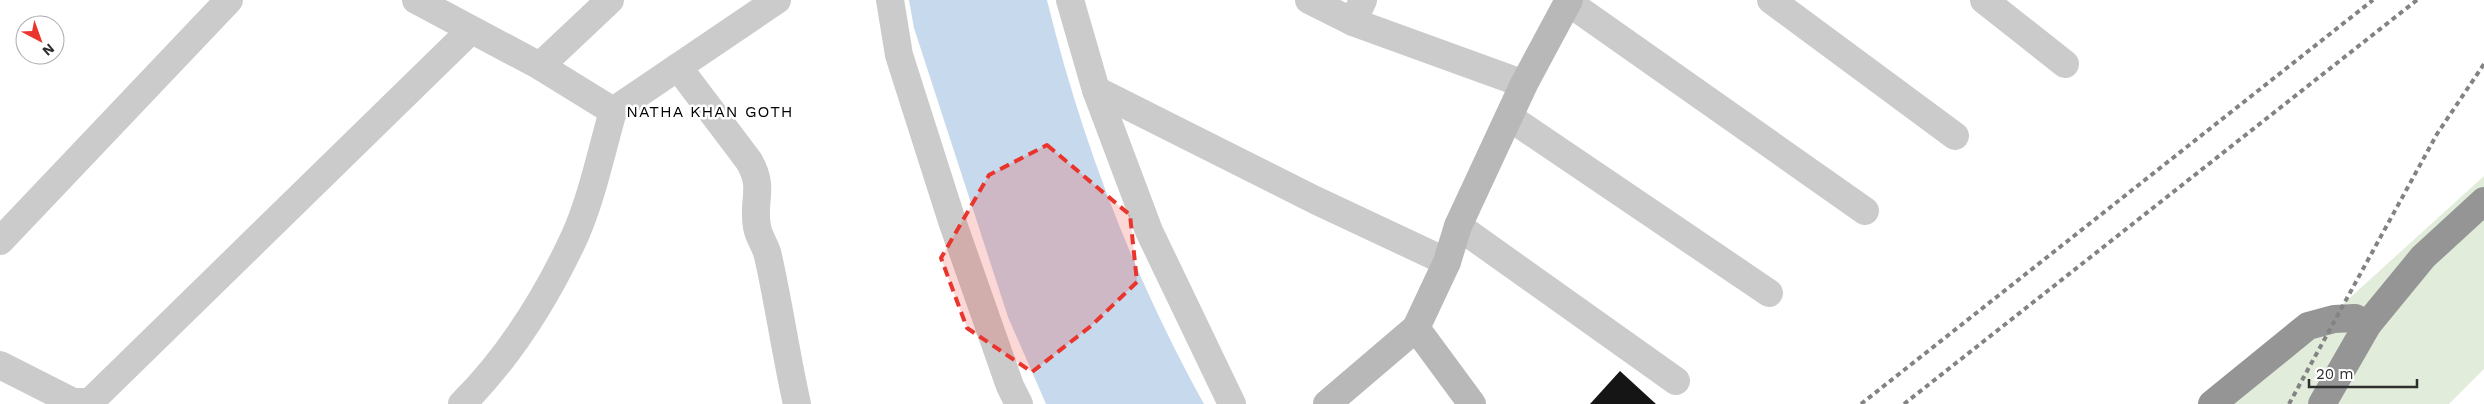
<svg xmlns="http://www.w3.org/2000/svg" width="2484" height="404" viewBox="0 0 2484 404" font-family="'Work Sans',sans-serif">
<rect width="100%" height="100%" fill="#fff"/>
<path fill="#e2ecdb" d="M2484,176V369L2449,404H2233Z"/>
<path fill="#c7d9ec" d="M909,0H1047C1081,140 1134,278 1204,404H1046L1008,317L914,28Z"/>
<path fill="#151515" d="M1620,371L1656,404H1590Z"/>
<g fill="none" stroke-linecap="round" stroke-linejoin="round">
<g stroke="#cbcbcb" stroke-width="28">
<path d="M416,0L540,66L613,111L777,0"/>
<path d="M890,0L899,55L952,221L1010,386L1019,404"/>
<path d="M1070,0L1096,90L1149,231L1232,404"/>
<path d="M1309,0L1353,22L1524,84"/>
<path d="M1771,0L1955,136"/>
<path d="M1984,0L2065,64"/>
<path d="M1568,2L1865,211"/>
<path d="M1353,22L1363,0"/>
<path d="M540,66L610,0"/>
<path d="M678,67L749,161C765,189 752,199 757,227C759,238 766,246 768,256C779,305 786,355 797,404"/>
<path d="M1096,90L1315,200L1447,262"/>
<path d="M1509,117L1769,293"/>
<path d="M1458,226L1676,381"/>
<path d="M0,241L229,0"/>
<path d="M0,365L73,402H90L471,30"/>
<path d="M462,404C509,357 546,298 574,238C592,198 601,153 613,111"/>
</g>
<g stroke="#b8b8b8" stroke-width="28">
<path d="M1416,328L1472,404"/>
<path d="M1327,404L1416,328L1447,262L1458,226L1524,84L1569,0"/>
</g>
<g stroke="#959595" stroke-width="28">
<path d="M2212,404L2308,326L2334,319L2355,318L2368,324L2423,257L2484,201"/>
<path d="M2322,404L2368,324"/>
</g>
<g stroke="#838383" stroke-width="4" stroke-dasharray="5 4" stroke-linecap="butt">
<path d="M1861,404L2373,0"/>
<path d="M1904,404L2417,0"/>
<path d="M2289,404L2437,134L2484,64"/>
</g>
</g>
<path fill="#e9352c" fill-opacity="0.2" stroke="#e9352c" stroke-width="4" stroke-dasharray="10 6" stroke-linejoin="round" d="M1047,145L1130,215L1137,282L1091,326L1032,372L967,328L941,258L989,175Z"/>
<g text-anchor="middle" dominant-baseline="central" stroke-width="5" stroke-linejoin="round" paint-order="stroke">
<g font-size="16" letter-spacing="1" fill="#000" stroke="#fff">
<text x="710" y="111">NATHA KHAN GOTH</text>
</g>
</g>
<g transform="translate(40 40) rotate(139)"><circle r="24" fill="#ffffff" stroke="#ababab"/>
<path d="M0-4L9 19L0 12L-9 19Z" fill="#e9352c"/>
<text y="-8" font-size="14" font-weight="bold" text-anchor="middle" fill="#2e2e2e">N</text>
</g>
<path d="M2309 379v8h108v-8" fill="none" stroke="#2e2e2e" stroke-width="2.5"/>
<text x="2316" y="379" font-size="15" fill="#2e2e2e" stroke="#ffffff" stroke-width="4" paint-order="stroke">20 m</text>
</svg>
